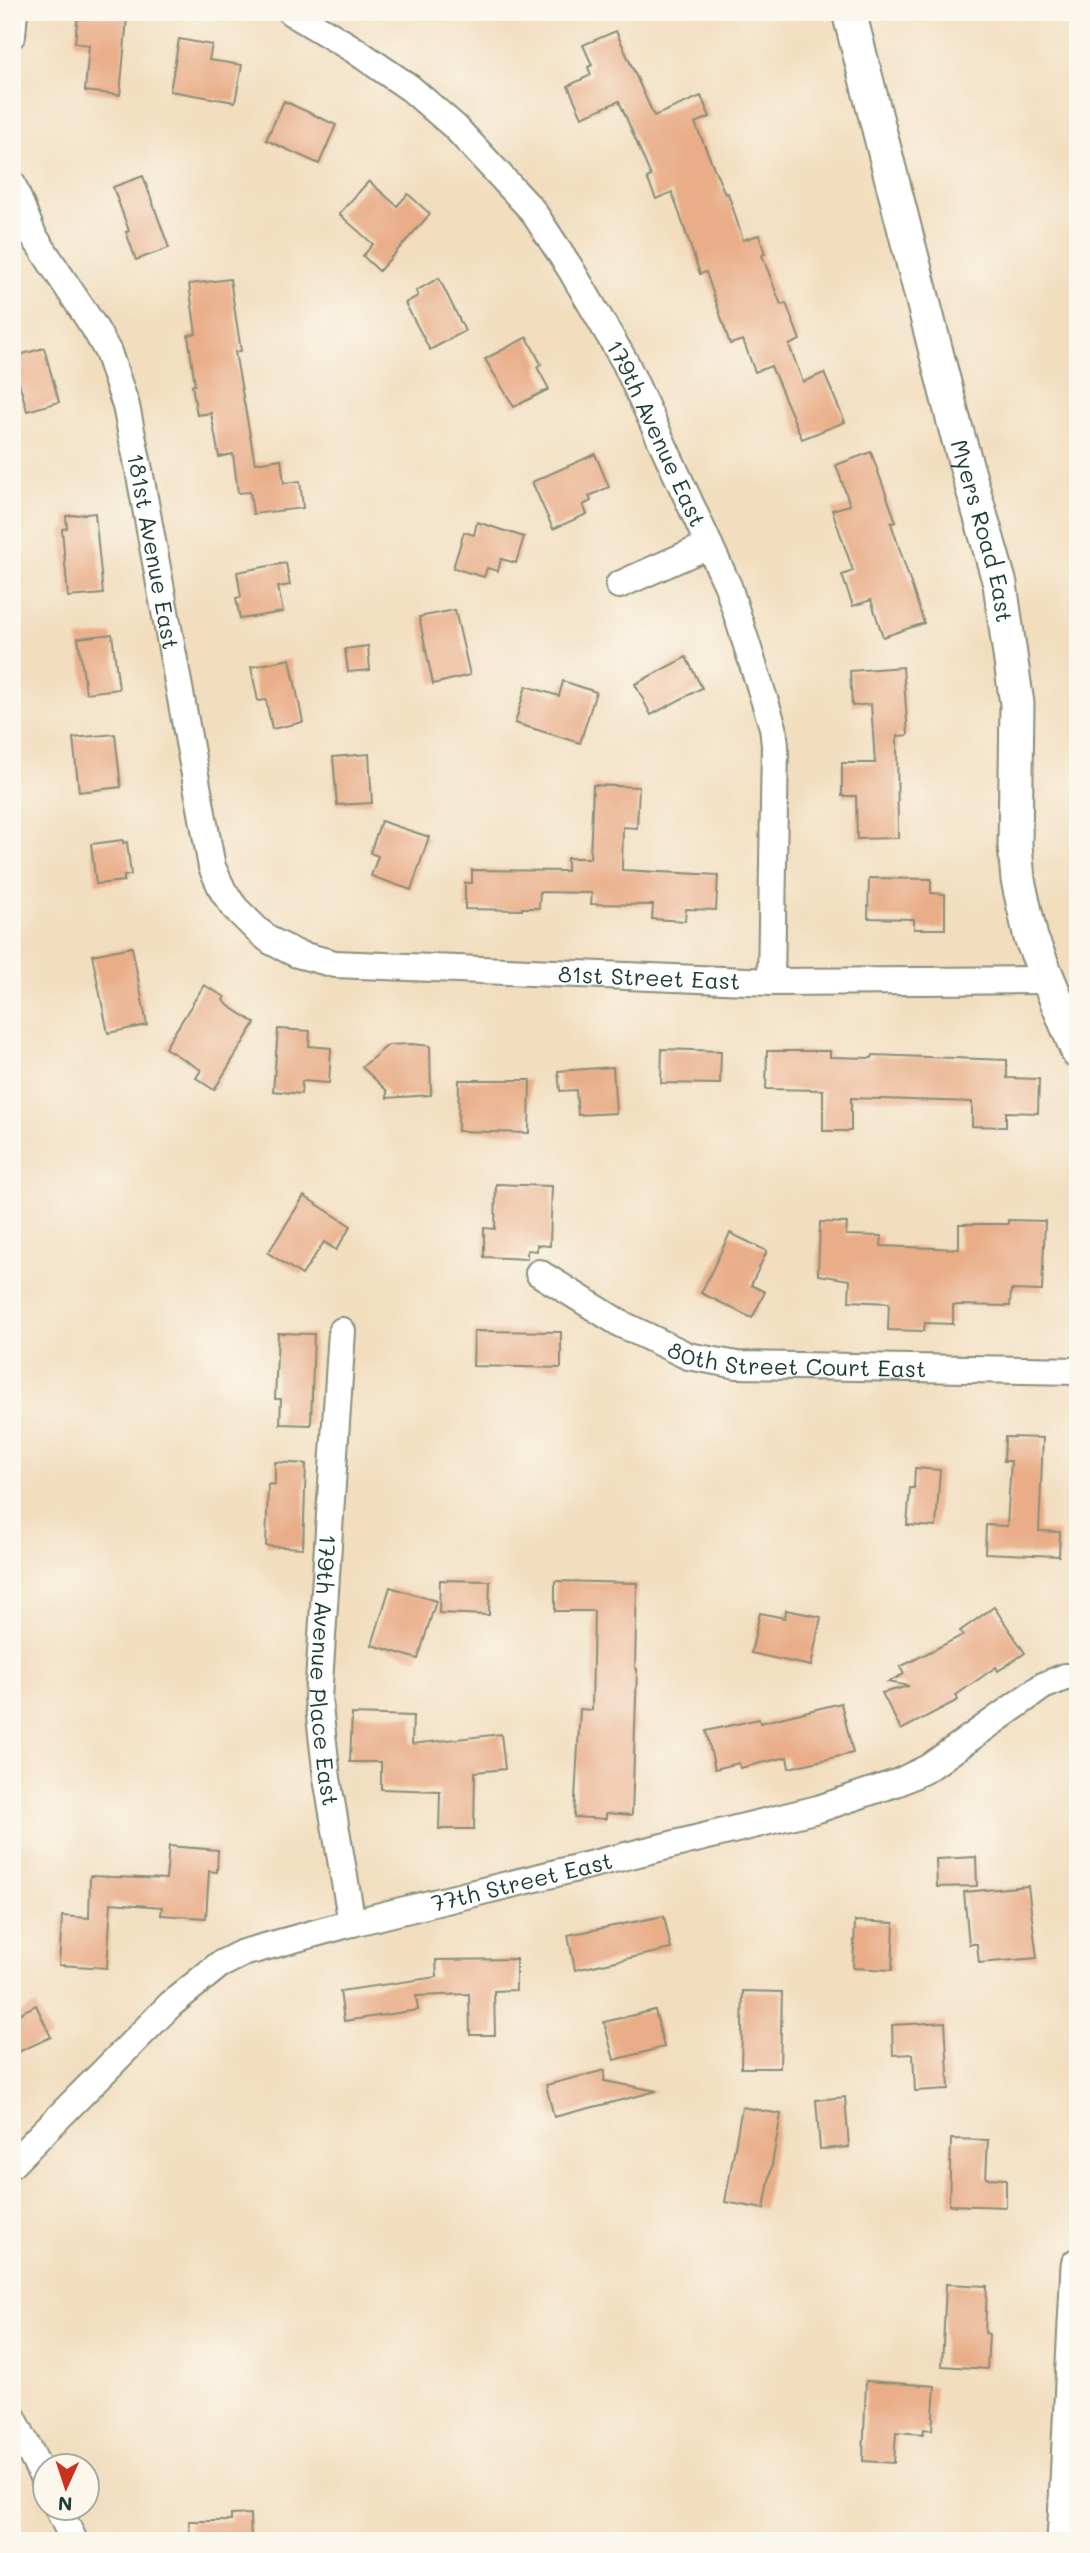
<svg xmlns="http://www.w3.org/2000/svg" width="1090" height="2553" viewBox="0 0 1090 2553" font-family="Mali,sans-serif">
<rect width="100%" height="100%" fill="#fbf7ec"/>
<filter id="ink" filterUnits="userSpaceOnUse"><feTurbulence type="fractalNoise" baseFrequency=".0143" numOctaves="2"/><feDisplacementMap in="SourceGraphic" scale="14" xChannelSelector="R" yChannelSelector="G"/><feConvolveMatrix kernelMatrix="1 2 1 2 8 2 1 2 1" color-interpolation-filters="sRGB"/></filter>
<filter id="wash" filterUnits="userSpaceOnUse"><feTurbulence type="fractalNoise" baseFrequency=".00686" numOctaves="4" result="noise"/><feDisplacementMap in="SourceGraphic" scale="28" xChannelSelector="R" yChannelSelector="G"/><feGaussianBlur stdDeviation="1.57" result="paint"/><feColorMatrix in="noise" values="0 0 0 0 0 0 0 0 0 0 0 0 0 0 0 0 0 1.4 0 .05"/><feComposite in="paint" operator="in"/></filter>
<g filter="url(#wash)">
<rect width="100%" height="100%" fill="#f2debf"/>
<g id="blocks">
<g fill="#e9ad88">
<path d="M78,13L127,18L120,95L85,91L89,45L75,43Z"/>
<path d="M616,31L654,116L701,96L710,117L695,123L725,194L728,193L743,240L759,235L765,254L762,255L781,305L786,303L800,340L789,345L803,382L824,373L845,422L802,439L771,366L755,372L743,340L730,344L706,272L700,274L672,192L656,199L647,178L651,176L619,101L582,117L568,86L591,75L588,67L592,65L583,45Z"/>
<path d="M179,39L212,45L209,60L242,65L235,102L170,91Z"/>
<path d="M284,101L336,125L319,164L266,140Z"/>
<path d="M143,176L169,248L136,260L126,232L129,231L113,187Z"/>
<path d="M369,181L397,206L408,194L430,214L379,271L363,256L373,244L339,214Z"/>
<path d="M439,278L465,331L430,350L405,303L418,296L416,291Z"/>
<path d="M230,279L241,351L235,352L255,463L281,459L284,483L300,481L303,508L253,514L250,492L238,493L233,454L219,457L211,413L197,415L192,385H195L188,335L196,334L189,284Z"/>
<path d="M527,337L541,364L537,367L549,389L514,407L485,359Z"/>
<path d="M44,348L59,402L27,411L12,357Z"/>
<path d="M871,452L896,522L891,523L924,623L883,637L871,600L853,606L842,575L853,571L832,510L850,505L836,465Z"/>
<path d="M595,454L609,487L589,496L591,501L583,505L587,514L553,529L532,482Z"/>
<path d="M95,513L103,594L68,597L62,529L67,528L66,516Z"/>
<path d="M477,522L524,537L516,563L501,559L498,571L487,568L484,577L453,568L464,532L474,535Z"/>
<path d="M286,563L290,585L278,587L283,612L240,619L236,598L241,597L237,572Z"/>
<path d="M455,610L470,675L433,684L419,617Z"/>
<path d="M112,634L119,689L86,693L78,638Z"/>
<path d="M368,646L370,670L348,672L345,649Z"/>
<path d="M686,657L702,688L651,715L635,684Z"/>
<path d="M290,659L303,722L272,729L266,700L258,701L251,667Z"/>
<path d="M903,667L908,735L897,736L898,838L857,839L856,796H842V763H875L871,704L852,706L850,671Z"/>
<path d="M563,681L596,692L580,743L515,723L526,686L559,696Z"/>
<path d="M115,734L121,787L79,792L73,738Z"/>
<path d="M369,754L372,803L337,805L333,757Z"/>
<path d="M593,785L639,787L637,828L623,827L622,870L718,875L716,910L686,909L685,921L652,919L653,905L591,904L592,893L540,892L539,908H522V910L465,909V883H472V870L567,871V858H590Z"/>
<path d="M381,821L429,837L411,890L371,876L378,856L370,853Z"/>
<path d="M123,840V843L127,842L131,875L124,876V881L96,884L91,844Z"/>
<path d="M869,878L931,879V893L945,894V929H914V919L868,918Z"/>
<path d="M132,947L147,1025L108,1033L92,955Z"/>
<path d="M204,985L225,997L223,1000L229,1006L255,1023L214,1090L196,1078L201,1070L165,1048Z"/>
<path d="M278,1029L310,1031L309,1046L331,1048L329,1083L302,1081L301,1094L273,1091Z"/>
<path d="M411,1044L430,1046L431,1095L387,1098V1091L362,1067L388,1045Z"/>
<path d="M662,1049L721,1051L720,1084L661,1083Z"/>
<path d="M767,1051H830V1057L872,1058L873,1055L1007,1060V1078L1039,1079L1038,1113L1006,1112V1127L972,1126V1102L851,1098V1131H823V1090L766,1089Z"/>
<path d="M613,1067L616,1113L578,1115L576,1090L560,1091L558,1071Z"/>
<path d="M459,1080H530L529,1133L458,1131Z"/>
<path d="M496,1184L552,1186L550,1246L537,1245V1251L527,1250V1259L484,1257V1228L495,1229Z"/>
<path d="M304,1196L351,1226L336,1250L324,1242L302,1275L268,1253Z"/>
<path d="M1008,1220L1045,1221L1042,1291L1011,1290L1010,1306L953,1305V1324L925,1323L924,1331L888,1330L889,1303L849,1301L850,1280L818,1275L820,1222L847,1223L846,1235L882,1236L881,1246L959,1249V1224H1008Z"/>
<path d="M730,1233L767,1251L751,1285L765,1292L752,1318L701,1293Z"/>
<path d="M474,1331L561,1332V1368L473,1366Z"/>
<path d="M278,1333L314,1334L311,1425L280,1424L281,1399H275Z"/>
<path d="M1005,1437L1043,1438L1039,1531L1060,1532L1059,1556L985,1553L986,1525L1007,1526L1011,1461H1004Z"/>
<path d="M275,1462L306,1464L303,1548L266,1546L268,1484L275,1485Z"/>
<path d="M915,1468L940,1470L936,1527L907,1525L910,1488H914Z"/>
<path d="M440,1580L490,1581L489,1615L439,1613Z"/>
<path d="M555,1581L637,1583L635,1668L637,1669L632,1815L606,1813V1819L574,1817L580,1709L592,1710L594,1611H555Z"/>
<path d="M390,1587L436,1601L418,1659L372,1645Z"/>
<path d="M994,1607L1025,1653L998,1671L996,1667L956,1695L958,1700L901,1730L882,1693L909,1686L888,1682L904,1674L900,1667L963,1635L960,1631Z"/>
<path d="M786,1610L821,1617L811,1666L751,1653L760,1613L785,1618Z"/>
<path d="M841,1703L853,1753L789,1768L787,1757L740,1768L739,1763L715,1769L706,1731L759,1719L760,1723Z"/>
<path d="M352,1714L413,1716L412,1744L501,1734L505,1769L475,1772L474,1829H439L440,1791L381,1789V1762H350Z"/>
<path d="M169,1846L218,1850L217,1872L209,1871L206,1918L161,1915L162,1907L111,1903L107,1968L59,1965L62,1916L89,1918L90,1876L166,1879Z"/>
<path d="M976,1857L977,1886L937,1887L936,1859Z"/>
<path d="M1028,1886L1037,1958L979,1963L977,1944H969L964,1892Z"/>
<path d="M664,1916L671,1949L575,1970L568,1935Z"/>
<path d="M855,1921L894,1923L892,1970L853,1968Z"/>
<path d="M516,1959V1990L494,1991L495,2035H470L469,1994L416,1996L418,2010L344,2021L340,1991L437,1977L436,1960Z"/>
<path d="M743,1991L782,1992L780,2068H741Z"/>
<path d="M36,2005L51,2037L12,2055V2017Z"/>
<path d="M655,2010L664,2047L614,2060L604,2022Z"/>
<path d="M945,2022L949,2089L915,2091L913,2054L893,2055L892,2025Z"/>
<path d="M605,2070L604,2081L657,2091L554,2117L546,2085Z"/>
<path d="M845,2097L849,2147L820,2149L816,2100Z"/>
<path d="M742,2107L781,2114L764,2209L725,2202Z"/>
<path d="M951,2139L988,2140L986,2178L1006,2179V2207L949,2205Z"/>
<path d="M946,2284L987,2286L985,2333L989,2334L987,2369L942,2366Z"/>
<path d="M866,2381L935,2386L932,2430L924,2429L923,2434L896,2432L894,2463L863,2461Z"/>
<path d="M250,2514L251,2541H190L189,2521H231V2515Z"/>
</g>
</g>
</g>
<g filter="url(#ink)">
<use href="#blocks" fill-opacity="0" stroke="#888e7a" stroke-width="2"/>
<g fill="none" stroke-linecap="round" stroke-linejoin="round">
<g stroke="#888e7a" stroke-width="30">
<g id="minor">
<path id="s1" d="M291,12L353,49L410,88L455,127L532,210L570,268L625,362L728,586L773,727L775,746L771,982"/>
<path d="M12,35L14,12"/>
<path id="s2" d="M12,184L33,235L94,327L108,352L126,406L139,470L212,867L223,891L235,908L257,930L271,941L297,954L335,964L771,982L1049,980"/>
<path d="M619,585L709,545"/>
<path id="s3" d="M539,1273L621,1324L688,1356L737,1365L1078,1371"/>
<path id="s4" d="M342,1331L318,1698L327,1778L352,1923"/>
<path id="s5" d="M12,2164L171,2004L219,1965L243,1953L352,1923L818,1809L899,1782L928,1768L1043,1686L1065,1677H1078"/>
<path d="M12,2416L46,2483"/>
<path d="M58,2508L74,2541"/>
</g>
</g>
<g stroke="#888e7a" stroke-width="37">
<g id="tertiary">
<path id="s6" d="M849,12L955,426L1000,584L1017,704L1015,846L1018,880L1031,938L1078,1052"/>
<path d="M1064,2541L1078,2265"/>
</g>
</g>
<use href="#minor" stroke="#fff" stroke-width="26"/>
<use href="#tertiary" stroke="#fff" stroke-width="33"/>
</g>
</g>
<g text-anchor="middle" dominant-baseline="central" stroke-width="7" stroke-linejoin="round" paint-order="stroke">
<g font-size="23" fill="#1f3d34" stroke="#fbf7ec">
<text stroke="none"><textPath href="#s1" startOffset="570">179th Avenue East</textPath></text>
<text stroke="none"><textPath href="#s6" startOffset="536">Myers Road East</textPath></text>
<text stroke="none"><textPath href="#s2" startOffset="399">181st Avenue East</textPath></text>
<text stroke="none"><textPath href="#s2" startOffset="1199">81st Street East</textPath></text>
<text stroke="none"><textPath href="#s3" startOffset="280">80th Street Court East</textPath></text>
<text stroke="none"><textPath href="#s4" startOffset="340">179th Avenue Place East</textPath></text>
<text stroke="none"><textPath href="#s5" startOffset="602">77th Street East</textPath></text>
</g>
</g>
<rect width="1090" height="2553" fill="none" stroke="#fbf7ec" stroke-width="42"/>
<g transform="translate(66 2487) rotate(183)"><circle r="33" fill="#fbf7ec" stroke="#a3ada2" stroke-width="2"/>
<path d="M0-5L12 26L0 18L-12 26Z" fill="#c8321e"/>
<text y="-10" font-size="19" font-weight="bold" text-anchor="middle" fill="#1f3d34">N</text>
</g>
</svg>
